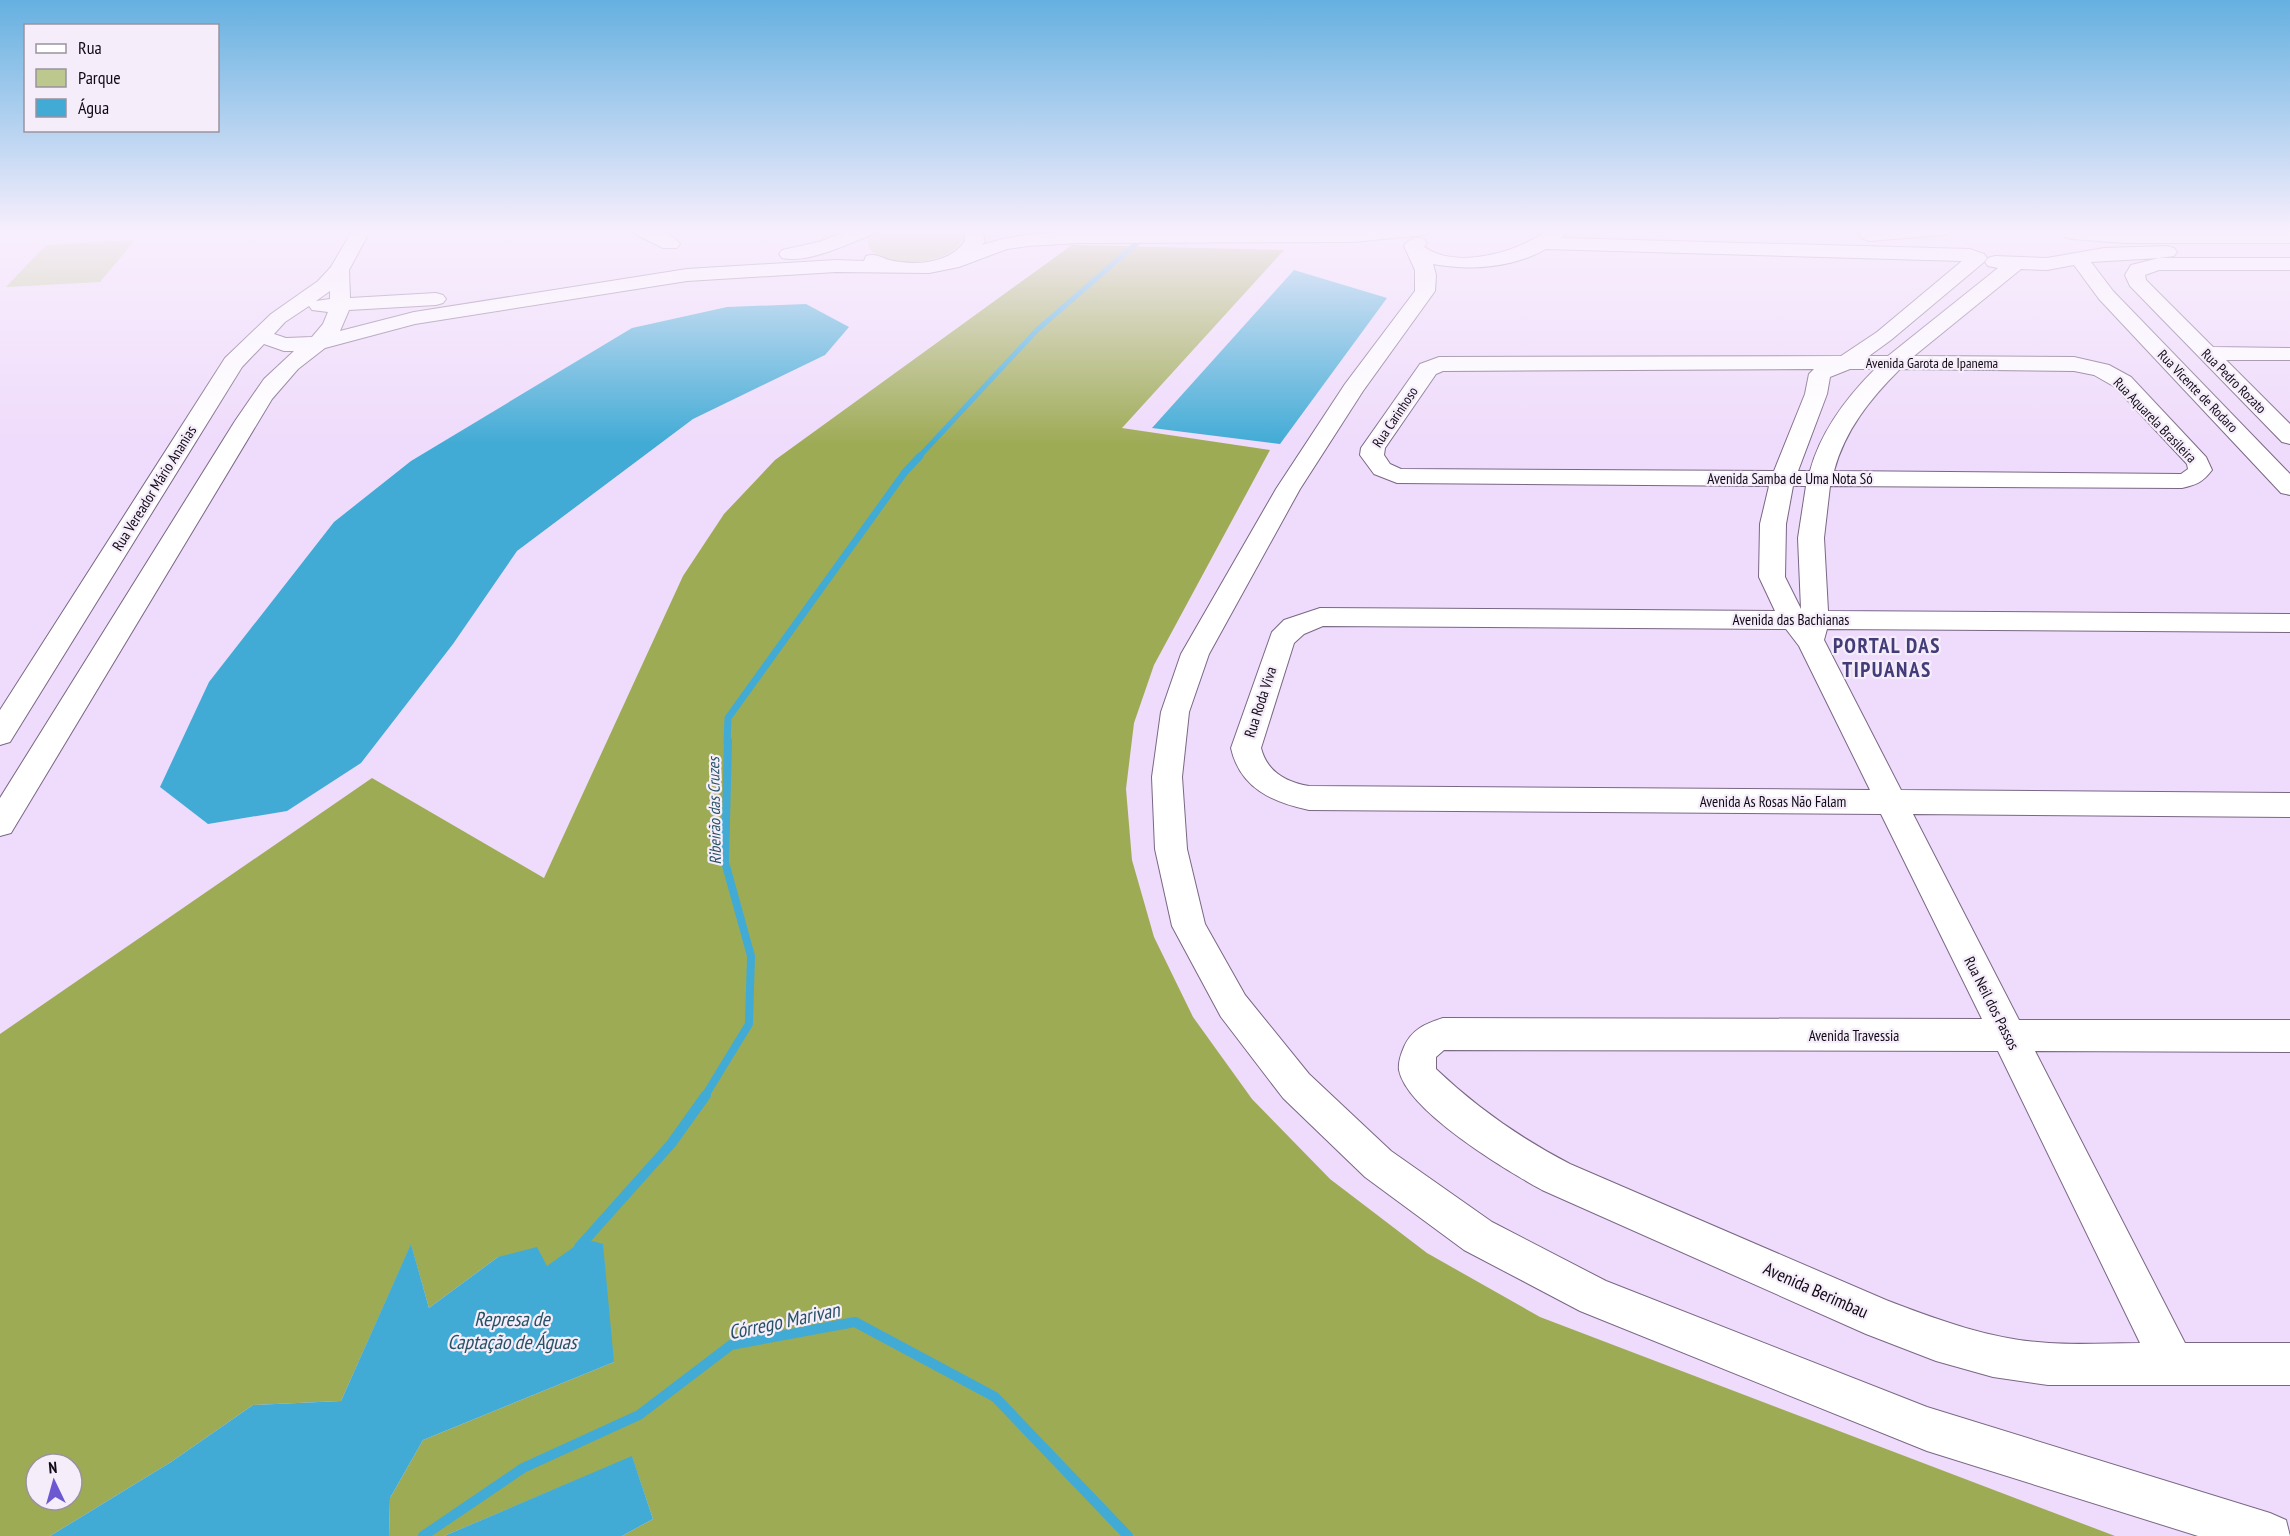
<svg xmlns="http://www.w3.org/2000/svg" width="2290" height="1536" viewBox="0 0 2290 1536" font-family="'PT Sans Narrow',sans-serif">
<rect width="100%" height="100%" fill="#efdbfb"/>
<g fill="#bdc88e">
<path d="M877,229H959L963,238C953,267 869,273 868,241Z"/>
<path d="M135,240L100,282L6,287L46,245Z"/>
</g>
<path fill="#9eab55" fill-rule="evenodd" d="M1072,245L1284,250L1122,428L1270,450L1154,665L1134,723L1126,789L1132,860L1154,937L1193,1017L1252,1099L1330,1179L1427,1253L1540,1317L2115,1536H622L653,1519L632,1457L444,1536H389L390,1498L423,1440L614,1362L547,1266L498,1257L429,1308L411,1245L341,1401L253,1405L171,1462L50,1536H0V1034L372,778L544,878L683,576L724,514L775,460ZM36,1464H72V1500H36Z"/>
<g fill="#41abd5">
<path d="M1294,270L1387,298L1280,444L1152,428Z"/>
<path d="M806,304L849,327L825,355L693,419L517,551L453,644L361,763L287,811L208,824L160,787L209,682L334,522L411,461L632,328L727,307Z"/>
<path d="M585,1239L603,1244L614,1362L423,1440L390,1498L389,1536H50L171,1462L253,1405L341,1401L411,1244L429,1308L498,1257L537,1247L547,1266Z"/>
<path d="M632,1456L653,1519L622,1536H444Z"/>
</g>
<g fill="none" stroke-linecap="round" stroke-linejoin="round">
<path stroke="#41abd5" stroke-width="5" d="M918,458L1037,330L1137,243L1158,229"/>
<path stroke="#41abd5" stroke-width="7" d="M727,742L728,718L905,472L920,456"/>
<path stroke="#41abd5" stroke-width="8" d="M705,1096L749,1024L751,956L725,862L728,741"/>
<g stroke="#41abd5" stroke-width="10">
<path d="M579,1247L671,1144L706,1095"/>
<path d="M423,1536L523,1468L639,1415L731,1345L855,1322L995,1397L1128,1536"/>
</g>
<g stroke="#796784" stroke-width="2">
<g id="minor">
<path d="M353,229H371L349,270L350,298L436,293L443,295L446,299L443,303L436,305L349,310L340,331L414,312L687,269L836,260L864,261L866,256C876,253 880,257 889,260C915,266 949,264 965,241L963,229H981L985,241L982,245C1013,234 1046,233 1079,231L1432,229L1430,233L1423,235L1353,242L1079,243L1028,246L1007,249L959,267L929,273L836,272L687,281L415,324L325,348L298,369L272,399L11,833L0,836V798L235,421L264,379L294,351H284L264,344L242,367L10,742L0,745V710L225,358L271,314L318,281L331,267ZM330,291V299L316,301ZM309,306L312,310L328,312L323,324L312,337L286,338L274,334L285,322Z"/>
<path d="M631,229C648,229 668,229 680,244L677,248H663L633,233Z"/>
<path d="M852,229H872L874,231L871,235C848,244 807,264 782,258L779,254L782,250L819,242Z"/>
<path d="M1549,229H1564L1567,232L1562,238L1970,249L1984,254L1987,258L1984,262L1891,340L1869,356H1888L1998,268L1988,266L1985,262L1988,258L1995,256L2047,258L2104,248L2167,246L2174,248L2177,252L2174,256L2159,258H2290V270H2159L2145,275L2146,280L2213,347L2290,348V360H2226L2290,424V444L2282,442L2130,286L2125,275L2131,265L2159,258L2091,262L2113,291L2290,474V495L2281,493L2099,299L2074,265L2047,270L2021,269L1914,356L2074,357L2109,365L2131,377L2206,457L2212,470C2203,482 2196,485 2182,488L1830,486L1824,538L1828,611L2290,614V632L1827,629L1824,640L1901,790L2290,793V817L1913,814L2019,1020H2290V1052L2035,1051L2185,1343H2290V1385H2048L1993,1377L1936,1361L1866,1334L1542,1190C1506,1170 1407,1111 1399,1070C1398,1062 1401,1054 1404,1047C1412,1029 1425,1024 1443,1018L1982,1019L1881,814L1309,810C1272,802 1240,788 1231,748L1272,632L1284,620L1320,608L1775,611L1759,577L1760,524L1769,486L1397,483L1374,474L1360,455L1361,448L1420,364L1439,357L1841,356L1877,332L1962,261L1546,249C1512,268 1471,271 1433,264L1436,275L1435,291L1363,391L1300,489L1209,654L1189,712L1182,777L1187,849L1205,924L1245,995L1309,1074L1391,1151L1492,1222L1606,1281L1927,1407L2270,1513L2286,1520L2290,1536H2198L1927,1451L1580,1311L1464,1250L1365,1177L1283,1098L1221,1017L1172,926L1155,849L1152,777L1161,712L1181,654L1276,489L1345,384L1415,291V270L1404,246C1410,238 1415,237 1424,239L1427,243L1424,247L1426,248C1459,270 1521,251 1549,229ZM1814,369L1809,374L1805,394L1774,471L1401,469L1390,464L1384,455L1385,448L1436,374L1443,371ZM1850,369H1875C1846,398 1821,431 1810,471H1798L1827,394L1830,377ZM1900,369L2074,371L2094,375L2115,387L2187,464L2188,469L2181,474L1834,471C1845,430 1870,399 1900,369ZM1793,486H1806L1798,538L1801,609L1785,577L1786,524ZM1323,626L1786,629L1799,646L1870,790L1309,786C1286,782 1267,772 1261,748L1294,643L1304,634ZM1444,1050L1998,1051L2140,1343C2110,1343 2079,1345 2049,1343C1992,1340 1938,1320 1886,1300L1570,1164C1520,1138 1477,1108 1436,1069V1057Z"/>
<path d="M1875,229H1951L1949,233L1942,235L1870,241L1863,239L1860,235L1863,231Z"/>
<path d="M2066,229L2290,231V243H2125L2072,239L2065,237L2062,233Z"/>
</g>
</g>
<use href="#minor" fill="#fff" fill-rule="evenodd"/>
</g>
<linearGradient id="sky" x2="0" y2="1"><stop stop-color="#65b0e0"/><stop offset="0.52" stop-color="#f8effd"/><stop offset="1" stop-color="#f8effd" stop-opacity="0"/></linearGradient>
<rect width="2290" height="444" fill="url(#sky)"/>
<g text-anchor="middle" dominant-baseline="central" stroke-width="4.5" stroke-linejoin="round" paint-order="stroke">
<g font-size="14" fill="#110a15" stroke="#f5edfa">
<text x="1932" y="363">Avenida Garota de Ipanema</text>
<text transform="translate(2234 381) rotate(45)">Rua Pedro Rozato</text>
<text transform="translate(2198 391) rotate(46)">Rua Vicente de Rodaro</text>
<text transform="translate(1395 417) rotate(-56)">Rua Carinhoso</text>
<text transform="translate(2155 420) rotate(46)">Rua Aquarela Brasileira</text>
</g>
<g font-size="15" fill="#110a15" stroke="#f5edfa">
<text x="1790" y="478">Avenida Samba de Uma Nota Só</text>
<text transform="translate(154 488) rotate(-58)">Rua Vereador Mário Ananias</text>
<text x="1791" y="619">Avenida das Bachianas</text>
<text transform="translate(1260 702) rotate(-72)">Rua Roda Viva</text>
<text x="1773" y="801">Avenida As Rosas Não Falam</text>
<text transform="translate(1992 1003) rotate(63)">Rua Neil dos Passos</text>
<text x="1854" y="1035">Avenida Travessia</text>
</g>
<g font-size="16" font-style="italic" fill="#265264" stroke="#f5edfa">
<text transform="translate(714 811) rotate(-91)">Ribeirão das Cruzes</text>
</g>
<g font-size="18" fill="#110a15" stroke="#f5edfa">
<text transform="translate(1816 1290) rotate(24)">Avenida Berimbau</text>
</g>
<g font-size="20" font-style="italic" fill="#265264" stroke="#f5edfa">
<text x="512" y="1319">Represa de<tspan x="512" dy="23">Captação de Águas</tspan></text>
<text transform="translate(784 1321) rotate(-12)">Córrego Marivan</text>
</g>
<g font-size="21" font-weight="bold" letter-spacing="1.5" fill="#433c79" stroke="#f5edfa">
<text x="1887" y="645">PORTAL DAS<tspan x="1887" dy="24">TIPUANAS</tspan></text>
</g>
</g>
<rect x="24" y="24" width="195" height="108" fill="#f5edfa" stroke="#9a929e" stroke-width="1.5"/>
<rect x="36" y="44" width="30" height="9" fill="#ffffff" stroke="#9a929e" stroke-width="1.5"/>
<text x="78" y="54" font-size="18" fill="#110a15">Rua</text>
<rect x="36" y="69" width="30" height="18" fill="#bdc88e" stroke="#9a929e" stroke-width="1.5"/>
<text x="78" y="84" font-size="18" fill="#110a15">Parque</text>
<rect x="36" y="99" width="30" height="18" fill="#41abd5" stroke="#9a929e" stroke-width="1.5"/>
<text x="78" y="114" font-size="18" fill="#110a15">Água</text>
<g transform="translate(54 1482) rotate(355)"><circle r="28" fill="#f5edfa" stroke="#9a929e" stroke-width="1.5"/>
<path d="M0-4.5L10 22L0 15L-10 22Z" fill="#6c59d2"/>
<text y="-9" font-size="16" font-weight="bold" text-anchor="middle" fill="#110a15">N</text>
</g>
</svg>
